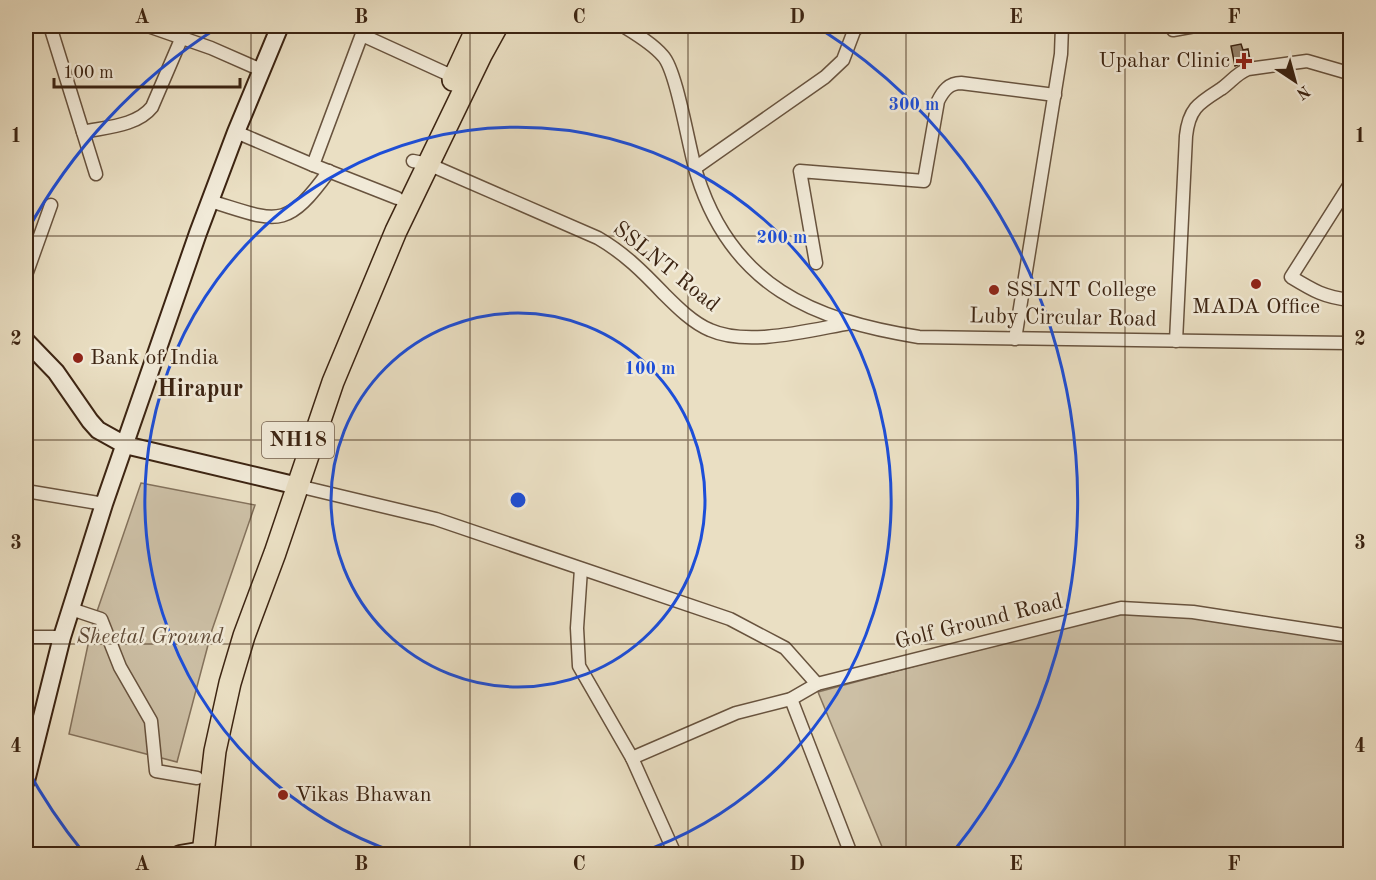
<svg xmlns="http://www.w3.org/2000/svg" width="1376" height="880" viewBox="0 0 1376 880" font-family="'Old Standard TT',serif">
<rect width="100%" height="100%" fill="#eadfc3"/>
<filter id="stains"><feTurbulence type="fractalNoise" baseFrequency=".00333" numOctaves="4"/><feColorMatrix values="0 0 0 0 .2 0 0 0 0 .09 0 0 0 0 .02 0 0 0 .5 -.17"/></filter>
<radialGradient id="worn" r=".72"><stop offset=".6" stop-color="#630" stop-opacity="0"/><stop offset="1" stop-color="#630" stop-opacity=".3"/></radialGradient>
<g fill="#ccbfa5" stroke="#84725c" stroke-width="1.5">
<path d="M141,483L255,505L212,630L177,762L69,734L92,626Z"/>
<path d="M1187,610L1350,629V854H885L818,692L1121,611Z"/>
</g>
<path fill="#96856e" stroke="#3c2412" stroke-width="1.5" d="M1241,44L1243,50L1248,49L1250,60L1235,66L1231,46Z"/>
<g fill="none" stroke-linecap="round" stroke-linejoin="round">
<g stroke="#68533e" stroke-width="15">
<g id="street">
<path d="M26,26H27"/>
<path d="M50,26L96,174"/>
<path d="M148,26L211,48L261,70"/>
<path d="M365,26L313,165L397,198"/>
<path d="M623,26C636,34 653,44 663,56C677,71 689,150 697,175C732,286 812,320 919,337L1350,343"/>
<path d="M1173,30L1195,26"/>
<path d="M362,35L454,77"/>
<path d="M83,132C106,127 137,126 152,107L182,37"/>
<path d="M236,132L313,165"/>
<path d="M413,161L428,164L598,238C624,253 643,272 664,294C677,307 693,323 710,330C748,347 810,330 850,323"/>
<path d="M695,168L825,77L843,60L854,31L859,26"/>
<path d="M1350,184L1291,277C1314,291 1324,297 1350,300"/>
<path d="M210,201C276,221 285,232 329,171"/>
<path d="M816,263L800,171L924,181L938,101C943,91 949,83 961,83L1055,95"/>
<path d="M26,275L51,205"/>
<path d="M1015,339L1061,54L1062,26"/>
<path d="M1176,341L1186,136C1189,108 1199,103 1221,89C1231,82 1237,73 1248,69L1307,61L1345,72L1350,71"/>
<path d="M298,486L436,519L730,619L785,648L817,684"/>
<path d="M26,491L104,504"/>
<path d="M581,569L577,628L579,666L632,758L675,854"/>
<path d="M71,609L101,619L120,667L151,721L156,771L197,778"/>
<path d="M26,637H62"/>
<path d="M791,699L851,854"/>
<path d="M632,758L736,713L791,699L817,684L1121,608L1193,612L1350,636"/>
</g>
</g>
<g stroke="#3c2412" stroke-width="20">
<g id="secondary">
<path d="M26,341L56,372L90,421L98,430L125,445L298,486"/>
<path d="M26,781L62,637L104,504L198,233L236,132L280,26"/>
<path d="M180,854L204,850"/>
</g>
</g>
<g stroke="#3c2412" stroke-width="24">
<g id="highway">
<path d="M453,80L478,26"/>
<path d="M203,854L215,751L230,683L244,636L275,553L333,382L396,231L481,55L497,26"/>
</g>
</g>
<use href="#street" stroke="#f1ead8" stroke-width="12"/>
<use href="#secondary" stroke="#f1ead8" stroke-width="16"/>
<use href="#highway" stroke="#eadfc3" stroke-width="21"/>
</g>
<path fill="none" stroke="#3c2412" stroke-width="1.5" stroke-opacity="0.55" d="M251,26V854M470,26V854M688,26V854M906,26V854M1125,26V854M26,236H1350M26,440H1350M26,644H1350"/>
<g fill="none" stroke="#1d4ed8" stroke-width="3">
<circle cx="518" cy="500" r="187"/>
<path d="M400 854A373 373 0 1 1 636 854"/>
<path d="M83 852A560 560 0 0 1 26 767M26 233A560 560 0 0 1 217 28M819 28A560 560 0 0 1 953 852"/>
</g>
<g fill="#8f2418" stroke="#f1ead8" stroke-width="2">
<path d="M1241 52h6v6h6v6h-6v6h-6v-6h-6v-6h6z"/>
<circle cx="1256" cy="284" r="6"/>
<circle cx="994" cy="290" r="6"/>
<circle cx="78" cy="358" r="6"/>
<circle cx="283" cy="795" r="6"/>
</g>
<g text-anchor="middle" dominant-baseline="central" stroke-width="5" stroke-linejoin="round" paint-order="stroke">
<rect fill="#f1ead8" stroke="#725f4d" stroke-width="1.5" x="262" y="422" width="72" height="36" rx="4.5"/>
<g font-size="21" font-weight="bold" fill="#3c2412">
<text x="298" y="440">NH18</text>
</g>
<g font-size="22" fill="#3c2412" stroke="#f1ead8" text-anchor="start">
<text x="1230" y="61" text-anchor="end">Upahar Clinic</text>
<text x="1006" y="290">SSLNT College</text>
<text x="1256" y="307" text-anchor="middle">MADA Office</text>
<text x="90" y="358">Bank of India</text>
<text x="295" y="795">Vikas Bhawan</text>
</g>
<g font-size="22" fill="#3c2412" stroke="#f1ead8">
<text transform="translate(666 267) rotate(39)">SSLNT Road</text>
<text transform="translate(1063 318) rotate(1)">Luby Circular Road</text>
<text transform="translate(979 622) rotate(-14)">Golf Ground Road</text>
</g>
<g font-size="22" font-style="italic" fill="#604b37" stroke="#f1ead8">
<text x="150" y="637">Sheetal Ground</text>
</g>
<g font-size="24" font-weight="bold" fill="#3c2412" stroke="#f1ead8">
<text x="200" y="390">Hirapur</text>
</g>
</g>
<circle cx="518" cy="500" r="9" fill="#1d4ed8" stroke="#f1ead8" stroke-width="3"/>
<g font-size="18" text-anchor="middle" font-weight="bold" fill="#1d4ed8" stroke="#f1ead8" stroke-width="5" stroke-linejoin="round" paint-order="stroke">
<text x="914" y="110">300 m</text>
<text x="782" y="243">200 m</text>
<text x="650" y="374">100 m</text>
</g>
<rect width="1376" height="880" fill="none" stroke="#eadfc3" stroke-width="66"/>
<g transform="translate(1295 81) rotate(144)" stroke="#f1ead8" stroke-width="4.5" paint-order="stroke">
<path d="M0-4.5L10 22L0 15L-10 22Z" fill="#3c2412"/>
<text y="-9" font-size="16" font-weight="bold" text-anchor="middle" fill="#3c2412">N</text>
</g>
<path d="M54 78v9h186v-9" fill="none" stroke="#3c2412" stroke-width="3"/>
<text x="63" y="78" font-size="18" fill="#3c2412" stroke="#f1ead8" stroke-width="4.5" paint-order="stroke">100 m</text>
<rect x="33" y="33" width="1310" height="814" fill="none" stroke="#3c2412" stroke-width="2"/>
<g font-size="20" text-anchor="middle" font-weight="bold" fill="#3c2412">
<text x="142" y="23">A</text>
<text x="361" y="23">B</text>
<text x="579" y="23">C</text>
<text x="797" y="23">D</text>
<text x="1016" y="23">E</text>
<text x="1234" y="23">F</text>
<text x="16" y="142">1</text>
<text x="1360" y="142">1</text>
<text x="16" y="345">2</text>
<text x="1360" y="345">2</text>
<text x="16" y="549">3</text>
<text x="1360" y="549">3</text>
<text x="16" y="752">4</text>
<text x="1360" y="752">4</text>
<text x="142" y="870">A</text>
<text x="361" y="870">B</text>
<text x="579" y="870">C</text>
<text x="797" y="870">D</text>
<text x="1016" y="870">E</text>
<text x="1234" y="870">F</text>
</g>
<rect width="100%" height="100%" filter="url(#stains)"/>
<rect width="100%" height="100%" fill="url(#worn)"/>
</svg>
